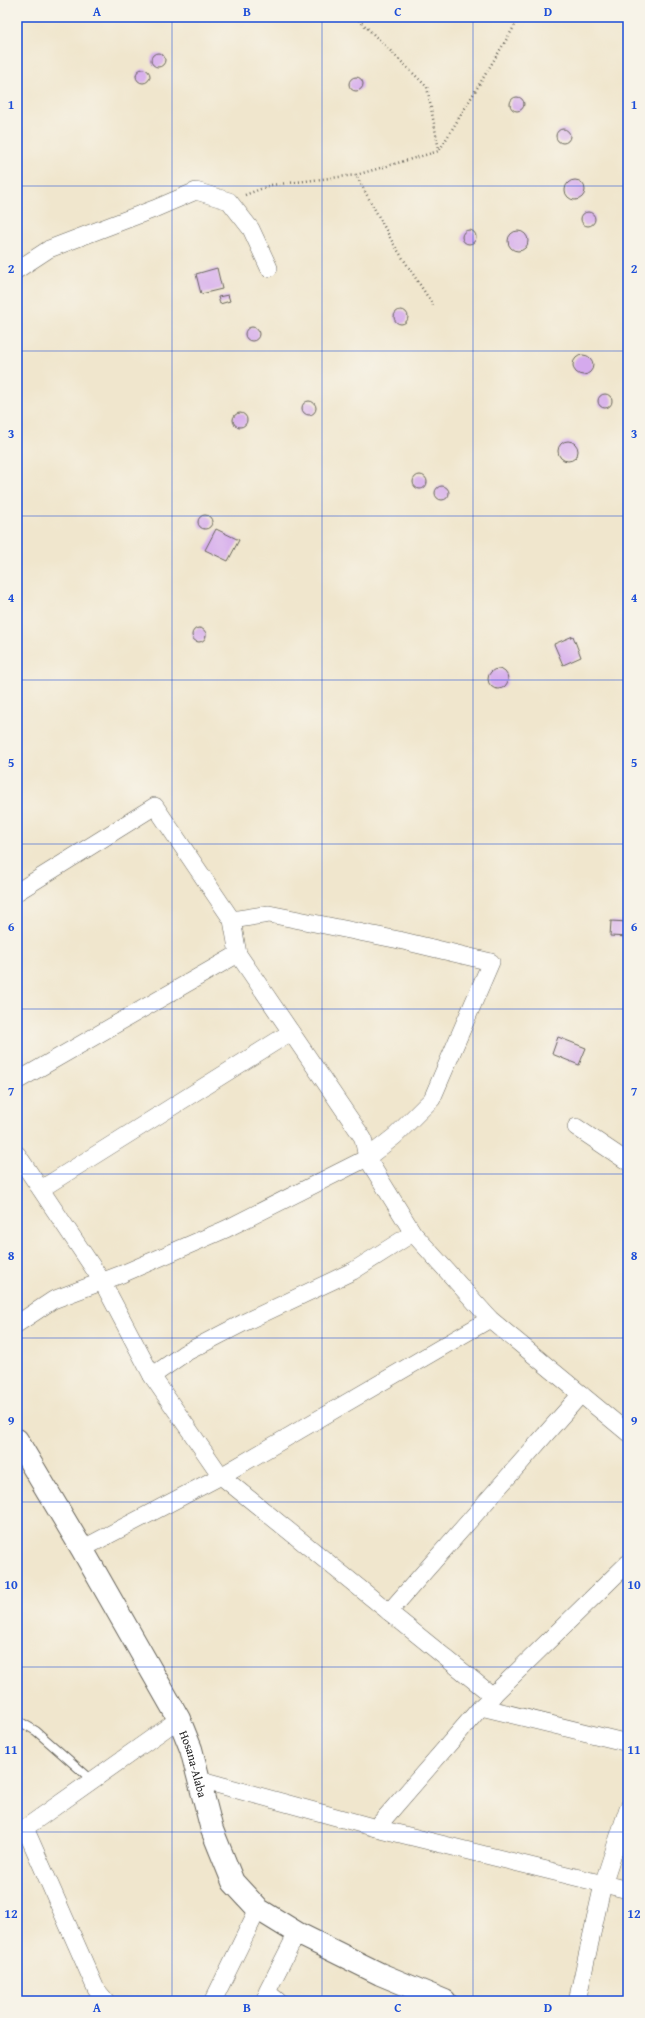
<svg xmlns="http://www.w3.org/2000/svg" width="645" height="2018" viewBox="0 0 645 2018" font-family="'Gentium Book Plus',serif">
<rect width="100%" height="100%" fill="#f7f3e8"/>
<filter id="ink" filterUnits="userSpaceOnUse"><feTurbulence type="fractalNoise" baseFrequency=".025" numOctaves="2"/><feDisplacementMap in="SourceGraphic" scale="8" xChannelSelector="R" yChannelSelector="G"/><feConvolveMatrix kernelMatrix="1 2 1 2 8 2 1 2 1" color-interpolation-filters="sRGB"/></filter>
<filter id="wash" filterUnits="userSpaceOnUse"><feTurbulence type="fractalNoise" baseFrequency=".012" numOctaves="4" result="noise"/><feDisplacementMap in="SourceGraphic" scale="16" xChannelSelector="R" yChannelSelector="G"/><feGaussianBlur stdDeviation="0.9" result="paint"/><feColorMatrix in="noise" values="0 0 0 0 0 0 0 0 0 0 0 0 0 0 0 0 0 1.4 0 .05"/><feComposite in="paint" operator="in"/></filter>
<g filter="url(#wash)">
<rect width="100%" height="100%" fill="#f0e6cd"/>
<g id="blocks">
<g fill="#d5aaed">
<circle cx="158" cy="60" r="7"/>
<circle cx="143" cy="76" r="7"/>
<circle cx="356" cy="84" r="7"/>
<circle cx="517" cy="104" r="7"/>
<circle cx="563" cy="136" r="7"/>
<circle cx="575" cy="190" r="10"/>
<circle cx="588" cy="219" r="7"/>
<circle cx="469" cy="237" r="7"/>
<circle cx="518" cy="241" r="10"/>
<path d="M217,268L222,289L201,294L196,274Z"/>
<path d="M228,295L230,301L220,304L218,297Z"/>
<circle cx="401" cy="317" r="7"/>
<circle cx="252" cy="334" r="7"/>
<circle cx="583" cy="365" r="10"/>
<circle cx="605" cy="401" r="7"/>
<circle cx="309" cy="408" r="7"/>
<circle cx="240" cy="420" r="7"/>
<circle cx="568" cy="451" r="10"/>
<circle cx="420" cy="482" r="7"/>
<circle cx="442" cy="493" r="7"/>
<circle cx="205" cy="522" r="7"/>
<path d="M216,529L239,540L228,561L205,550Z"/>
<circle cx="199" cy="635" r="7"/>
<path d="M573,636L581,657L563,665L554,644Z"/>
<circle cx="498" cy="679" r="10"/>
<path d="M611,921L628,922V937L610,936Z"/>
<path d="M558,1037L586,1048L579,1065L552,1054Z"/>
</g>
</g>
</g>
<g filter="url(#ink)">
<use href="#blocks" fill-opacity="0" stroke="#66635a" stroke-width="1"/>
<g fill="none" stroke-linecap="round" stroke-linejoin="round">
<g stroke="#66635a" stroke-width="10">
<path id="lane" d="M17,1720L36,1731L93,1781"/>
</g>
<g stroke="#66635a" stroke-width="18">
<g id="street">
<path d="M17,270L49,249L154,209L196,191L229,201L251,229L269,268"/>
<path d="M17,892L155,806L232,920L238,954L363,1138L367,1158L413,1233L490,1319L628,1433"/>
<path d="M17,1081L238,954"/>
<path d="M576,1127L628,1162"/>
<path d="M17,1154L102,1281L152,1376L221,1476L493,1696"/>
<path d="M41,1189L291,1032"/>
<path d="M17,1324L53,1300L122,1274L226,1229L367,1158L395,1136L432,1099L491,962L399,940L269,914L232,920"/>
<path d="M152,1376L185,1353L245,1322L353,1271L413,1233"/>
<path d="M82,1549L221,1476L490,1319"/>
<path d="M389,1612L581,1394"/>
<path d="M481,1707L628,1743"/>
<path d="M198,1779L376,1828L628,1890"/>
<path d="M376,1828L481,1707L628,1563"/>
<path d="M106,2001L96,1989L25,1828L179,1719"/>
<path d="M213,2001L258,1909"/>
<path d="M278,2001L267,1992L297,1933"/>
<path d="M577,2001L603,1884L628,1808"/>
</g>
</g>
<g stroke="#66635a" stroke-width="24">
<g id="secondary">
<path id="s1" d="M17,1440L82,1549L179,1719L191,1749L212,1830L233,1882L258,1909L297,1933L380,1974L445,2001"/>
</g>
</g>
<g stroke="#66635a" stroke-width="2.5" stroke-dasharray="1 3" stroke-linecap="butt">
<path d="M356,17L427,87L439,150"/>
<path d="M356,175L439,151L520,17"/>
<path d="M245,195L271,185L356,175L393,243L433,305"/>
</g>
<use href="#lane" stroke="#fff" stroke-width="8"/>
<use href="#street" stroke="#fff" stroke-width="17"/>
<use href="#secondary" stroke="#fff" stroke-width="22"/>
</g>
</g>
<path fill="none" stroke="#1d4ed8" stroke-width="1" stroke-opacity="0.55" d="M172,17V2001M322,17V2001M473,17V2001M17,186H628M17,351H628M17,516H628M17,680H628M17,844H628M17,1009H628M17,1174H628M17,1338H628M17,1502H628M17,1667H628M17,1832H628"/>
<g text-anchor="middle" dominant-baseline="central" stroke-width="4" stroke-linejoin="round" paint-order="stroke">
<g font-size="12" fill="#1c1c1c" stroke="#f7f3e8">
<text stroke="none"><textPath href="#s1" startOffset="370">Hosana-Alaba</textPath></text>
</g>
</g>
<rect width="645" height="2018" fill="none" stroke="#f7f3e8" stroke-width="44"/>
<rect x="22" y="22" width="601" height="1974" fill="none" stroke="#1d4ed8" stroke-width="1.5"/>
<g font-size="13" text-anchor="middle" font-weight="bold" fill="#1d4ed8">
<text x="97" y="16">A</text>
<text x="247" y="16">B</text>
<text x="398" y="16">C</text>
<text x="548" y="16">D</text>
<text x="11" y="109">1</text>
<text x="634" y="109">1</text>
<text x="11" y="273">2</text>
<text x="634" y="273">2</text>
<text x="11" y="438">3</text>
<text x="634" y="438">3</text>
<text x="11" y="602">4</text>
<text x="634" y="602">4</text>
<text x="11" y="767">5</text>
<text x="634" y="767">5</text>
<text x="11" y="931">6</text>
<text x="634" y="931">6</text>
<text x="11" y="1096">7</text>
<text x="634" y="1096">7</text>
<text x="11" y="1260">8</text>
<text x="634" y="1260">8</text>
<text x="11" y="1425">9</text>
<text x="634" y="1425">9</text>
<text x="11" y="1589">10</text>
<text x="634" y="1589">10</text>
<text x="11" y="1754">11</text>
<text x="634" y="1754">11</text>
<text x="11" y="1918">12</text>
<text x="634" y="1918">12</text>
<text x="97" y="2012">A</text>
<text x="247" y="2012">B</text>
<text x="398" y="2012">C</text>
<text x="548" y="2012">D</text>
</g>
</svg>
